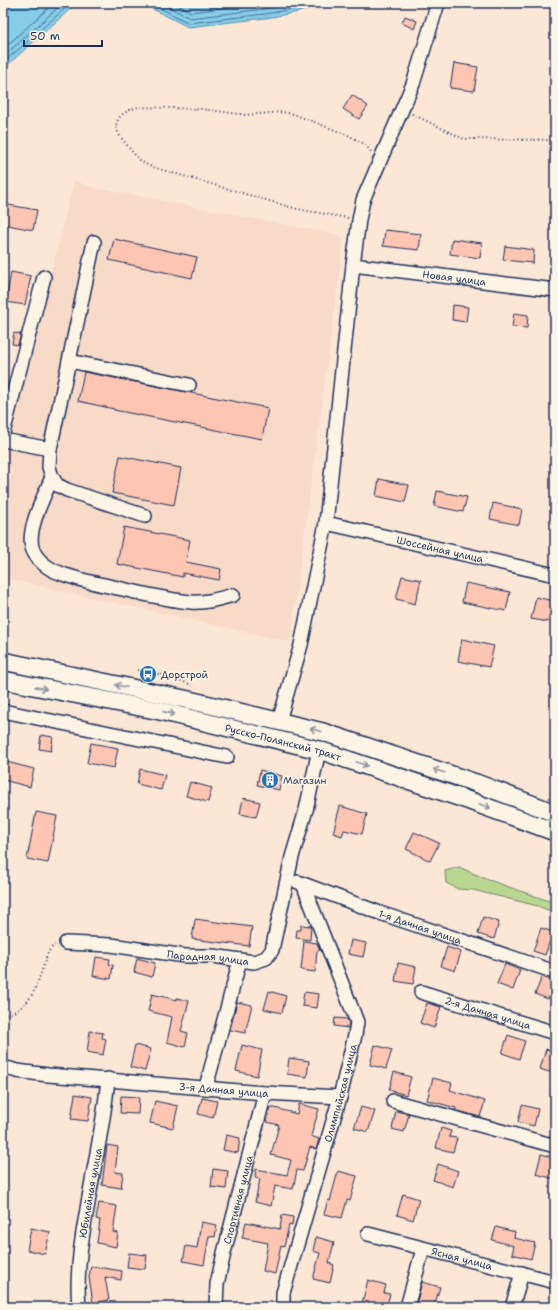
<svg xmlns="http://www.w3.org/2000/svg" width="558" height="1310" viewBox="0 0 558 1310" font-family="'Shantell Sans',sans-serif">
<rect width="100%" height="100%" fill="#fce7d6"/>
<filter id="ink" filterUnits="userSpaceOnUse"><feTurbulence type="fractalNoise" baseFrequency=".025" numOctaves="2"/><feDisplacementMap in="SourceGraphic" scale="8" xChannelSelector="R" yChannelSelector="G"/><feConvolveMatrix kernelMatrix="1 2 1 2 8 2 1 2 1" color-interpolation-filters="sRGB"/></filter>
<g filter="url(#ink)">
<path fill="#f8dac9" d="M74,181L93,187L339,235L344,239L290,642L3,578V517L12,469L7,467L8,460L5,459Z"/>
<path fill="#bad78f" stroke="#6a8376" d="M459,867L486,879L555,903V913L538,906L473,890L458,889L446,883L445,871Z"/>
<g fill="#86cde7" stroke="#5b8eb0">
<path d="M3,3H77L3,69Z"/>
<path d="M141,3H325L299,12L266,18L188,27Z"/>
</g>
<g fill="none" stroke-linecap="round" stroke-linejoin="round">
<g stroke="#466e95" stroke-width="1">
<path d="M150,3L189,23L265,14L298,8L315,3"/>
<path d="M161,3L190,18L264,9L298,3"/>
<path d="M174,3L191,12L265,3"/>
<path d="M3,49L54,3"/>
<path d="M3,57L63,3"/>
<path d="M3,63L71,3"/>
</g>
</g>
<g fill="#fdc5b2" stroke="#1b2f5e">
<path d="M405,16L417,21L414,29L402,23Z"/>
<path d="M454,63L478,67L474,91L450,88Z"/>
<path d="M352,95L368,106L359,119L343,109Z"/>
<path d="M3,204L37,210L33,230L3,224Z"/>
<path d="M385,230L421,234L419,250L383,246Z"/>
<path d="M114,239L197,257L192,278L109,260Z"/>
<path d="M452,239L482,243L480,258L450,254Z"/>
<path d="M505,246L534,250L533,263L503,260Z"/>
<path d="M11,272L31,276L25,305L6,302Z"/>
<path d="M453,305L468,307L466,322L452,320Z"/>
<path d="M514,313L528,315L527,328L512,327Z"/>
<path d="M14,333L21,334L18,345L12,344Z"/>
<path d="M84,372L268,408L262,439L114,410V409L78,401Z"/>
<path d="M120,456L181,468L174,505L112,493Z"/>
<path d="M379,479L409,485L405,502L376,496Z"/>
<path d="M437,491L467,497L463,512L434,506Z"/>
<path d="M493,503L522,509L519,525L490,519Z"/>
<path d="M124,527L190,540L186,562L221,569L219,580L183,573V577L117,564Z"/>
<path d="M402,576L421,580L415,604L396,599Z"/>
<path d="M466,583L510,592L506,611L462,602Z"/>
<path d="M536,597L553,601L548,622L531,619Z"/>
<path d="M462,639L494,646L489,667L458,661Z"/>
<path d="M41,735L53,737L51,751L39,749Z"/>
<path d="M91,743L118,748L114,768L87,763Z"/>
<path d="M3,761L34,769L30,787L3,780Z"/>
<path d="M140,769L165,775L161,790L137,784Z"/>
<path d="M260,770L282,776L279,790L257,785Z"/>
<path d="M190,782L212,788L208,802L186,796Z"/>
<path d="M243,798L260,802L256,817L240,814Z"/>
<path d="M340,806L367,814L362,834L344,830L342,836L333,833Z"/>
<path d="M36,812L57,816L48,863L27,859Z"/>
<path d="M414,832L439,843L430,861L406,849Z"/>
<path d="M483,917L499,922L494,939L478,934Z"/>
<path d="M195,919L252,927L249,946L192,939Z"/>
<path d="M301,925L311,926L310,940L296,938L297,930H301Z"/>
<path d="M541,928L553,932L545,955L533,951Z"/>
<path d="M351,940L366,943L363,957L348,954Z"/>
<path d="M304,941L317,943L320,950L317,951L315,972L301,970Z"/>
<path d="M447,947L461,952L455,971L441,966Z"/>
<path d="M96,957L110,959L109,964L113,965L111,979L93,976Z"/>
<path d="M137,958L155,963L152,977L134,972Z"/>
<path d="M398,963L416,967L413,984L395,981Z"/>
<path d="M505,964L520,970L513,990L497,984Z"/>
<path d="M542,977L554,981L548,999L535,994Z"/>
<path d="M269,991L286,996L282,1013L264,1009Z"/>
<path d="M304,992L319,994L317,1008L302,1006Z"/>
<path d="M152,994L177,1000V998L189,1001L181,1031L188,1033L185,1047L167,1042L172,1017L148,1011Z"/>
<path d="M237,1002L252,1005L245,1033L230,1030Z"/>
<path d="M427,1003L441,1007L434,1028L420,1023Z"/>
<path d="M335,1018L347,1019L349,1023L348,1028L334,1026Z"/>
<path d="M90,1031L103,1033L102,1038L106,1039L103,1055L87,1052Z"/>
<path d="M508,1035L525,1041L519,1059L502,1053Z"/>
<path d="M135,1045L151,1049L145,1071L130,1067Z"/>
<path d="M242,1045L262,1050L257,1076L236,1071Z"/>
<path d="M375,1045L392,1050L386,1069L370,1065Z"/>
<path d="M546,1049L555,1052V1074L540,1069Z"/>
<path d="M289,1058L309,1061L307,1077L287,1074Z"/>
<path d="M394,1072L411,1077L406,1095L389,1090Z"/>
<path d="M433,1078L452,1083L450,1090L485,1101L480,1117L455,1110L456,1108L427,1100Z"/>
<path d="M75,1094L92,1097L88,1121L71,1119Z"/>
<path d="M121,1096L139,1097L138,1114L120,1113Z"/>
<path d="M202,1098L217,1101L213,1118L198,1114Z"/>
<path d="M155,1101L178,1106L173,1128L150,1123Z"/>
<path d="M299,1104L319,1109L311,1136L319,1139L316,1149L310,1147L303,1171L297,1170L293,1189L275,1186L271,1206L255,1202L260,1179L255,1178L256,1169L287,1175L291,1160L271,1155L279,1125L267,1122L271,1107L297,1114Z"/>
<path d="M522,1105L538,1109L534,1126L518,1122Z"/>
<path d="M361,1107L375,1111L368,1132L354,1128Z"/>
<path d="M396,1111L409,1114L404,1132L392,1129Z"/>
<path d="M441,1128L451,1131L449,1137L457,1138L453,1152L436,1148Z"/>
<path d="M226,1135L240,1138L238,1153L223,1150Z"/>
<path d="M107,1145L118,1147L115,1172L123,1173L121,1188L102,1185Z"/>
<path d="M541,1154L555,1158V1179L536,1174Z"/>
<path d="M438,1164L458,1171L453,1187L433,1180Z"/>
<path d="M213,1169L228,1171L226,1189L211,1187Z"/>
<path d="M338,1171L357,1176L350,1201L347,1200L342,1218L324,1214L328,1200L330,1201Z"/>
<path d="M403,1194L419,1199L413,1220L397,1215Z"/>
<path d="M99,1203L117,1206L113,1232L118,1233L116,1247L97,1243L100,1220L96,1219Z"/>
<path d="M282,1215L293,1217L292,1226L289,1225L284,1247L281,1246L275,1274L263,1271L268,1243L242,1238L246,1222L280,1229Z"/>
<path d="M201,1222L217,1225L215,1237L209,1236L204,1265L183,1261L186,1246L197,1248Z"/>
<path d="M496,1227L515,1232L514,1238L535,1243L531,1259L512,1254L514,1246L492,1240Z"/>
<path d="M31,1228L50,1232L45,1254L27,1250Z"/>
<path d="M316,1237L334,1242L329,1263L334,1265L330,1283L313,1279L320,1253L313,1251Z"/>
<path d="M129,1253L147,1255L145,1269L127,1267Z"/>
<path d="M91,1266L122,1271L121,1280L105,1277L109,1300L93,1303L89,1277Z"/>
<path d="M368,1280L386,1285L384,1293L390,1294L386,1307H361Z"/>
<path d="M422,1282L440,1287L434,1307H421L416,1305Z"/>
</g>
<g fill="none" stroke-linecap="round" stroke-linejoin="round">
<g stroke="#1b2f5e" stroke-width="16">
<g id="minor">
<path id="s1" d="M353,265L555,290"/>
<path d="M69,361L94,242"/>
<path d="M3,433L44,277"/>
<path d="M3,440L50,449"/>
<path d="M52,477C45,495 27,528 32,547C35,559 48,569 60,573C80,581 101,584 122,589C145,594 168,600 191,602C206,603 219,599 233,595"/>
<path d="M145,516L67,490L57,485L52,477L49,467L50,449L69,361L189,385"/>
<path id="s2" d="M326,523L555,575"/>
<path d="M3,711L227,757"/>
<path d="M279,721L301,645L326,523L353,265L359,220L363,200L413,84L438,3"/>
<path id="s3" d="M298,882L380,913L555,972"/>
<path id="s4" d="M66,943L111,945L185,956H213L254,962L266,958L272,950L292,857L306,810L319,750"/>
<path id="s5" d="M421,992L555,1033"/>
<path id="s6" d="M3,1067L17,1071L48,1075L265,1093L340,1097"/>
<path d="M206,1087L240,960"/>
<path d="M393,1101L555,1146"/>
<path id="s7" d="M368,1234L555,1282"/>
<path id="s8" d="M79,1307C76,1274 81,1242 87,1209C94,1166 104,1123 108,1079"/>
<path id="s9" d="M216,1307L217,1284L224,1253L265,1093"/>
<path id="s10" d="M283,1307V1293L340,1097L355,1035L357,1022L303,884"/>
<path d="M407,1307L423,1249"/>
<path d="M512,1307L522,1273"/>
</g>
</g>
<g stroke="#1b2f5e" stroke-width="20">
<g id="major">
<path d="M3,661L189,700L323,732L476,783L555,813"/>
<path id="s11" d="M3,680L160,711L319,750L470,801L555,832"/>
</g>
</g>
<g stroke="#1b2f5e" stroke-width="2" stroke-dasharray="1 3" stroke-linecap="butt">
<path d="M412,114L464,139L555,140"/>
<path d="M348,218L297,209L149,166C139,161 133,153 126,144C124,141 121,138 119,134C110,119 126,110 139,107L201,109L246,115L283,112L293,114L348,135L366,145L371,152"/>
<path d="M138,670L169,676L192,685"/>
<path d="M3,1016C33,1007 36,987 45,961C47,954 49,949 55,945"/>
</g>
<use href="#minor" stroke="#fcf5e5" stroke-width="13"/>
<use href="#major" stroke="#fcf5e5" stroke-width="17"/>
</g>
<defs><path id="oneway-shaft" d="M-6 0H5M1.5-3L5.5 0L1.5 3" fill="none" stroke-width="1.6" stroke-linecap="round" stroke-linejoin="round"/></defs>
<g stroke="#8c92a2">
<use href="#oneway-shaft" transform="translate(121 686) rotate(-168)"/>
<use href="#oneway-shaft" transform="translate(41 688) rotate(11)"/>
<use href="#oneway-shaft" transform="translate(169 713) rotate(13)"/>
<use href="#oneway-shaft" transform="translate(316 730) rotate(-165)"/>
<use href="#oneway-shaft" transform="translate(362 764) rotate(19)"/>
<use href="#oneway-shaft" transform="translate(439 771) rotate(-162)"/>
<use href="#oneway-shaft" transform="translate(485 806) rotate(20)"/>
</g>
</g>
<defs>
<g id="bus-disc" transform="scale(0.9)"><circle r="9.5" fill="#1f6fb2" stroke="#fcf5e5"/><path d="M-5-6H5V4H4V6H2V4H-2V6H-4V4H-5ZM-3.5-4V0h7V-4ZM-3.5 1.2v1.5H-2V1.2ZM2 1.2v1.5H3.5V1.2Z" fill="#fff"/></g>
<g id="building-disc" transform="scale(0.9)"><circle r="9.5" fill="#1f6fb2" stroke="#fcf5e5"/><path d="M-4-6H4V6H1V3H-1V6H-4ZM-2.5-4.3h1.7v1.8h-1.7ZM.8-4.3h1.7v1.8H.8ZM-2.5-1h1.7V.8h-1.7ZM.8-1h1.7V.8H.8Z" fill="#fff"/></g>
</defs>
<g fill-rule="evenodd">
<use href="#bus-disc" x="148" y="674"/>
<use href="#building-disc" x="270" y="780"/>
</g>
<g text-anchor="middle" dominant-baseline="central" stroke-width="3.5" stroke-linejoin="round" paint-order="stroke">
<g font-size="10" fill="#1b2f5e" stroke="#fcf5e5">
<text stroke="none"><textPath href="#s1" startOffset="102">Новая улица</textPath></text>
<text stroke="none"><textPath href="#s2" startOffset="117">Шоссейная улица</textPath></text>
<text stroke="none"><textPath href="#s11" startOffset="287">Русско-Полянский тракт</textPath></text>
<text stroke="none"><textPath href="#s3" startOffset="130">1-я Дачная улица</textPath></text>
<text stroke="none"><textPath href="#s4" startOffset="143">Парадная улица</textPath></text>
<text stroke="none"><textPath href="#s5" startOffset="70">2-я Дачная улица</textPath></text>
<text stroke="none"><textPath href="#s6" startOffset="222">3-я Дачная улица</textPath></text>
<text stroke="none"><textPath href="#s10" startOffset="222">Олимпийская улица</textPath></text>
<text stroke="none"><textPath href="#s8" startOffset="115">Юбилейная улица</textPath></text>
<text stroke="none"><textPath href="#s9" startOffset="110">Спортивная улица</textPath></text>
<text stroke="none"><textPath href="#s7" startOffset="97">Ясная улица</textPath></text>
</g>
<g font-size="10" fill="#1b2f5e" stroke="#fcf5e5" text-anchor="start">
<text x="161" y="674">Дорстрой</text>
<text x="283" y="780">Магазин</text>
</g>
</g>
<rect width="558" height="1310" fill="none" stroke="#fcf5e5" stroke-width="16"/>
<rect x="8" y="8" width="542" height="1294" fill="none" stroke="#1b2f5e" stroke-width="1.5" filter="url(#ink)"/>
<path d="M24 40v6h78v-6" fill="none" stroke="#1b2f5e" stroke-width="2"/>
<text x="30" y="40" font-size="12" fill="#1b2f5e" stroke="#fcf5e5" stroke-width="3" paint-order="stroke">50 m</text>
</svg>
